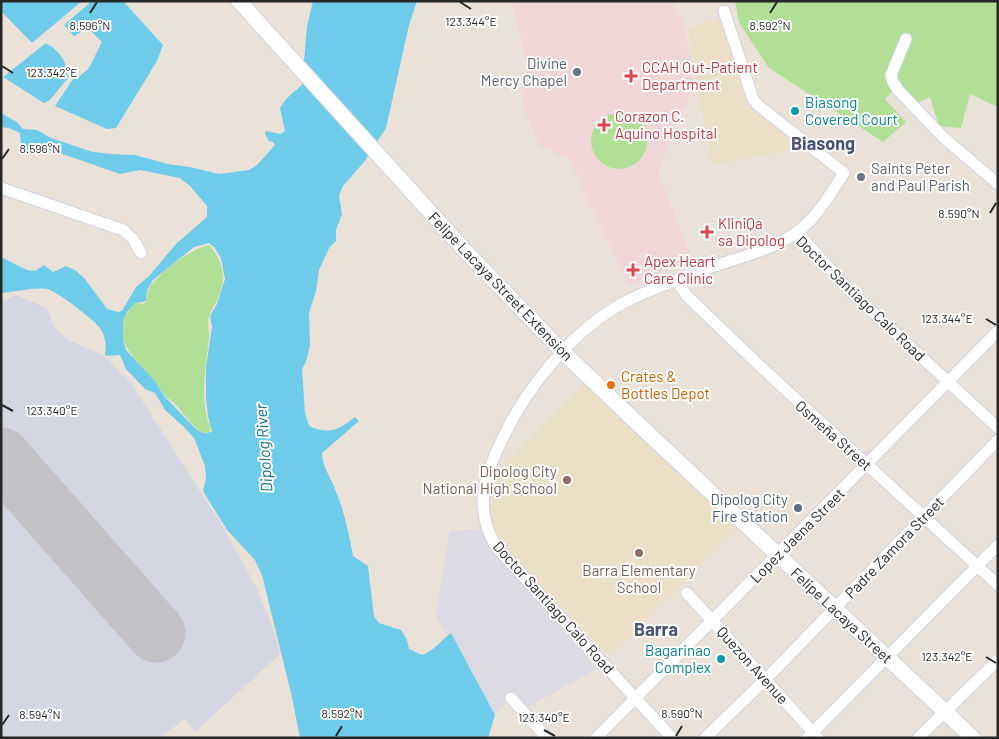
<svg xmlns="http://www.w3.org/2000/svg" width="999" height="739" viewBox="0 0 999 739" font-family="Barlow,sans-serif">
<rect width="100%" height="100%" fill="#eae2d9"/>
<path fill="#dcdae2" d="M484,529L508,565L597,669L526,708L514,695L495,715L451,633L446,635L436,616L450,531Z"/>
<g fill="#ebdfc8">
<path d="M723,18L752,106L760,115L784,132L793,150L712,165L687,28Z"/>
<path d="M585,382L741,526L610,657L510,553L497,536L491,523L489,510L490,495L493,485L505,465Z"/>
</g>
<path fill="#f1d6d8" d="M512,1H671L684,20L694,83L658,173L693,260L629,285L570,161L539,145L522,104L528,72Z"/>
<path fill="#d4d7e2" d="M16,295L47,308L54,327L68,340L104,356L131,383L226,532L257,589L274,631L280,654L195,732L185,719L159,738H1V302Z"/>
<g fill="#b1df96">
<path d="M735,1H998V107L970,94L961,128L939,126L930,97L917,103L892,92L885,99L906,122L883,142L769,68L739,23Z"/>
<circle cx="619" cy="141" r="28"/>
<path d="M210,245C224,265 227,277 217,300C215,305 210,311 209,317C207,323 209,330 209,336C207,363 198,403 211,428L209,433L200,432L197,429C189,421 182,411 174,403C171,400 168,399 165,396C161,391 158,385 154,380C133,357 105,334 135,303L143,304L146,302C147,295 147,289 152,284C164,269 192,248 210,245Z"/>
</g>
<g fill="#6eccea" fill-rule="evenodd">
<path d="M1,1H82L32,43L1,11Z"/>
<path d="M92,1H123L163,45L157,61L116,128L107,129L55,106L73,79L80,76L89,68L102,42L88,28L74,36L64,25Z"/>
<path d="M313,1H417L409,25L386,128L364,162L343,186L339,196L342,214L336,230V241L329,248L319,270L316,291L309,313L310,346L306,362L302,369L305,413L309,426C328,435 339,430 355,417L359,421L322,453C322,466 330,476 335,489C344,510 349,534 353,556L368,566L374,616L379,623L401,630L407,640L409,649L422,655C434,651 440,641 451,633L495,715L488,738H300L292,697L262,575L255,560L227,530L203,491L206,479L205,466L194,438L184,427L165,410L155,393L145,389L126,369L120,355L106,356L105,354C107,346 105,335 100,328C94,320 57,291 47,289C35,287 14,292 1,293V257L27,270L35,271L44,265L53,272L66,266L75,270L85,279L107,309L118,312L122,311L136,287L149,276L176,244L207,217V206L190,186L180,178L140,170L120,174L57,152L42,149L27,152L21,146L20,133L9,128L1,127V113L17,122L23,129L37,130L51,138L93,152L111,154L135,155L168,164L190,167L219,174L249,170L257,165L275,145L273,142L269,141L265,134L266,131L280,134L285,131L280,108L287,98L302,85L307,26ZM209,243L214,247L221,258L225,279L217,304L210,316L212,327L206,368V398L208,416L212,431C206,436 200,432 195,428L164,396L155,381L126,350L123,339V321L127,312L135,303L146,301L147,290L153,280L194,247Z"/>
<path d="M46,43C59,50 68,63 68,78L50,100L44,103L3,77Z"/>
</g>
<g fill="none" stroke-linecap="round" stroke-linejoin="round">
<path stroke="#c3c1c5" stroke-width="59" d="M1,457L156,633"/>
<g stroke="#ced2e0" stroke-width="13">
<g id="minor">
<path d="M906,39L891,75L893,82L898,90L944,138L998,184"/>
<path d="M1,188L123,230L133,239L141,253"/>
<path d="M797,232L848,289L998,428"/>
<path d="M676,280L687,296L761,367L998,585"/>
<path d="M687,593L818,738"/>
<path d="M511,698L547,738"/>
<path d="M596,738L998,331"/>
<path d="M672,738L497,548C474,511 483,481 500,444C525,389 574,327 629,300C654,288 681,278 706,269C736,258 771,251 797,232C817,218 831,193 844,173L759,106L753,99L724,11"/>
<path d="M705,738L765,680L998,440"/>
<path d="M807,738L998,545"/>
<path d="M918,738L998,660"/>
</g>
</g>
<g stroke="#ced2e0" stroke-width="17">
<path id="secondary" d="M239,1L470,256L563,352L634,420L973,738"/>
</g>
<use href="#minor" stroke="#fff" stroke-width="11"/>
<use href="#secondary" stroke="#fff" stroke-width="15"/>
</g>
<path fill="none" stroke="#272727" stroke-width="2" d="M460,2L471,9M90,13L97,2M770,13L777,2M2,66L13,73M2,159L9,149M990,213L996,203M986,319L996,325M2,405L13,411M986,657L996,663M2,725L9,715M544,730L555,736M336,736L342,726M676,736L682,726"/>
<g fill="#6b7280" stroke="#fff" stroke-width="2">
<circle cx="577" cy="72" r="5"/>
<circle cx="861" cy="177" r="5"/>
</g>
<g fill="#e0444e" stroke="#fff" stroke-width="2">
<path d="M628.5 68.5h5v5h5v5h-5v5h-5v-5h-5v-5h5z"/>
<path d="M601.5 117.5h5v5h5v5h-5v5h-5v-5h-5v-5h5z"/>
<path d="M704.5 224.5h5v5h5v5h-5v5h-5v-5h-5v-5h5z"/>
<path d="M630.5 262.5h5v5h5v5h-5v5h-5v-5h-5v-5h5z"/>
</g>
<g fill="#0f9aa8" stroke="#fff" stroke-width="2">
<circle cx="795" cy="111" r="5"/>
<circle cx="721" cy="659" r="5"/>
</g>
<circle fill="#e8710a" stroke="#fff" stroke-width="2" cx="611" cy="385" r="5"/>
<g fill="#8d6e63" stroke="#fff" stroke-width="2">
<circle cx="567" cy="480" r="5"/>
<circle cx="639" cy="553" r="5"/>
</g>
<circle fill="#5c6f8a" stroke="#fff" stroke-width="2" cx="798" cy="508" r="5"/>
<g text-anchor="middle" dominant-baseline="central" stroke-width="4" stroke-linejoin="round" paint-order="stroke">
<g font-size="15" fill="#5b616d" stroke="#fff" text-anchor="end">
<text x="567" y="63">Divine<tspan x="567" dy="17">Mercy Chapel</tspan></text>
<text x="871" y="168" text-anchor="start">Saints Peter<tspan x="871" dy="17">and Paul Parish</tspan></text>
</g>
<g font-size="15" fill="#be3a42" stroke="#fff" text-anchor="start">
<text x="642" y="67">CCAH Out-Patient<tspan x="642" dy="17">Department</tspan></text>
<text x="615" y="116">Corazon C.<tspan x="615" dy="17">Aquino Hospital</tspan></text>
<text x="718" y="223">KliniQa<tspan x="718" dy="17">sa Dipolog</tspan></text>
<text x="644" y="261">Apex Heart<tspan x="644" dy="17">Care Clinic</tspan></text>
</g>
<g font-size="15" fill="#0d838f" stroke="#fff" text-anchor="start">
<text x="805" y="102">Biasong<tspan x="805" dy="17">Covered Court</tspan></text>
<text x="711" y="650" text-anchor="end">Bagarinao<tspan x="711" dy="17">Complex</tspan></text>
</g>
<g font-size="15" fill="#272727" stroke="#fff">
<text transform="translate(501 286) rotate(46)">Felipe Lacaya Street Extension</text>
<text transform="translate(861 298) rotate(44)">Doctor Santiago Calo Road</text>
<text transform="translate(834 435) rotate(42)">Osmeña Street</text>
<text transform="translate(797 535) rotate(-45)">Lopez Jaena Street</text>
<text transform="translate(894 547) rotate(-46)">Padre Zamora Street</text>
<text transform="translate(554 607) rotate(48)">Doctor Santiago Calo Road</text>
<text transform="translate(842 615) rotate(43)">Felipe Lacaya Street</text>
<text transform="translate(753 665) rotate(48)">Quezon Avenue</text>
</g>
<g font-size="15" fill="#c56008" stroke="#fff" text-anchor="start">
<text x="621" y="376">Crates &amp;<tspan x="621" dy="17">Bottles Depot</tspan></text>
</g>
<g font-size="15" fill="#785e54" stroke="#fff" text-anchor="end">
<text x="557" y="471">Dipolog City<tspan x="557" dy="17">National High School</tspan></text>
<text x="639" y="570" text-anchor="middle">Barra Elementary<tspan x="639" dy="17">School</tspan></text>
</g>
<g font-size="15" fill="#4e5e75" stroke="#fff" text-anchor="end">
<text x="788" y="499">Dipolog City<tspan x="788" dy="17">Fire Station</tspan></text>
</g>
<g font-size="16" font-style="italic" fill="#116991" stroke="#fff">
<text transform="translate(263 448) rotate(-94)">Dipolog River</text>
</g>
<g font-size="18" font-weight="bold" fill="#4a5376" stroke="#fff">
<text x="823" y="143">Biasong</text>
<text x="656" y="629">Barra</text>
</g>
</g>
<g font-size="12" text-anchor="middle" fill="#272727" stroke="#fff" stroke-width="4" stroke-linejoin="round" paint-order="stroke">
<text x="471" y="26">123.344°E</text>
<text x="90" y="30">8.596°N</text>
<text x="770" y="30">8.592°N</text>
<text x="52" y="77">123.342°E</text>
<text x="40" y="153">8.596°N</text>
<text x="959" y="218">8.590°N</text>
<text x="947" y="323">123.344°E</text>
<text x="52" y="415">123.340°E</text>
<text x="947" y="661">123.342°E</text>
<text x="342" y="718">8.592°N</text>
<text x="682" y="718">8.590°N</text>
<text x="40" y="719">8.594°N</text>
<text x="544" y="722">123.340°E</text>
</g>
<rect width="999" height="739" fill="none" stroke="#272727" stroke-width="5"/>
</svg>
